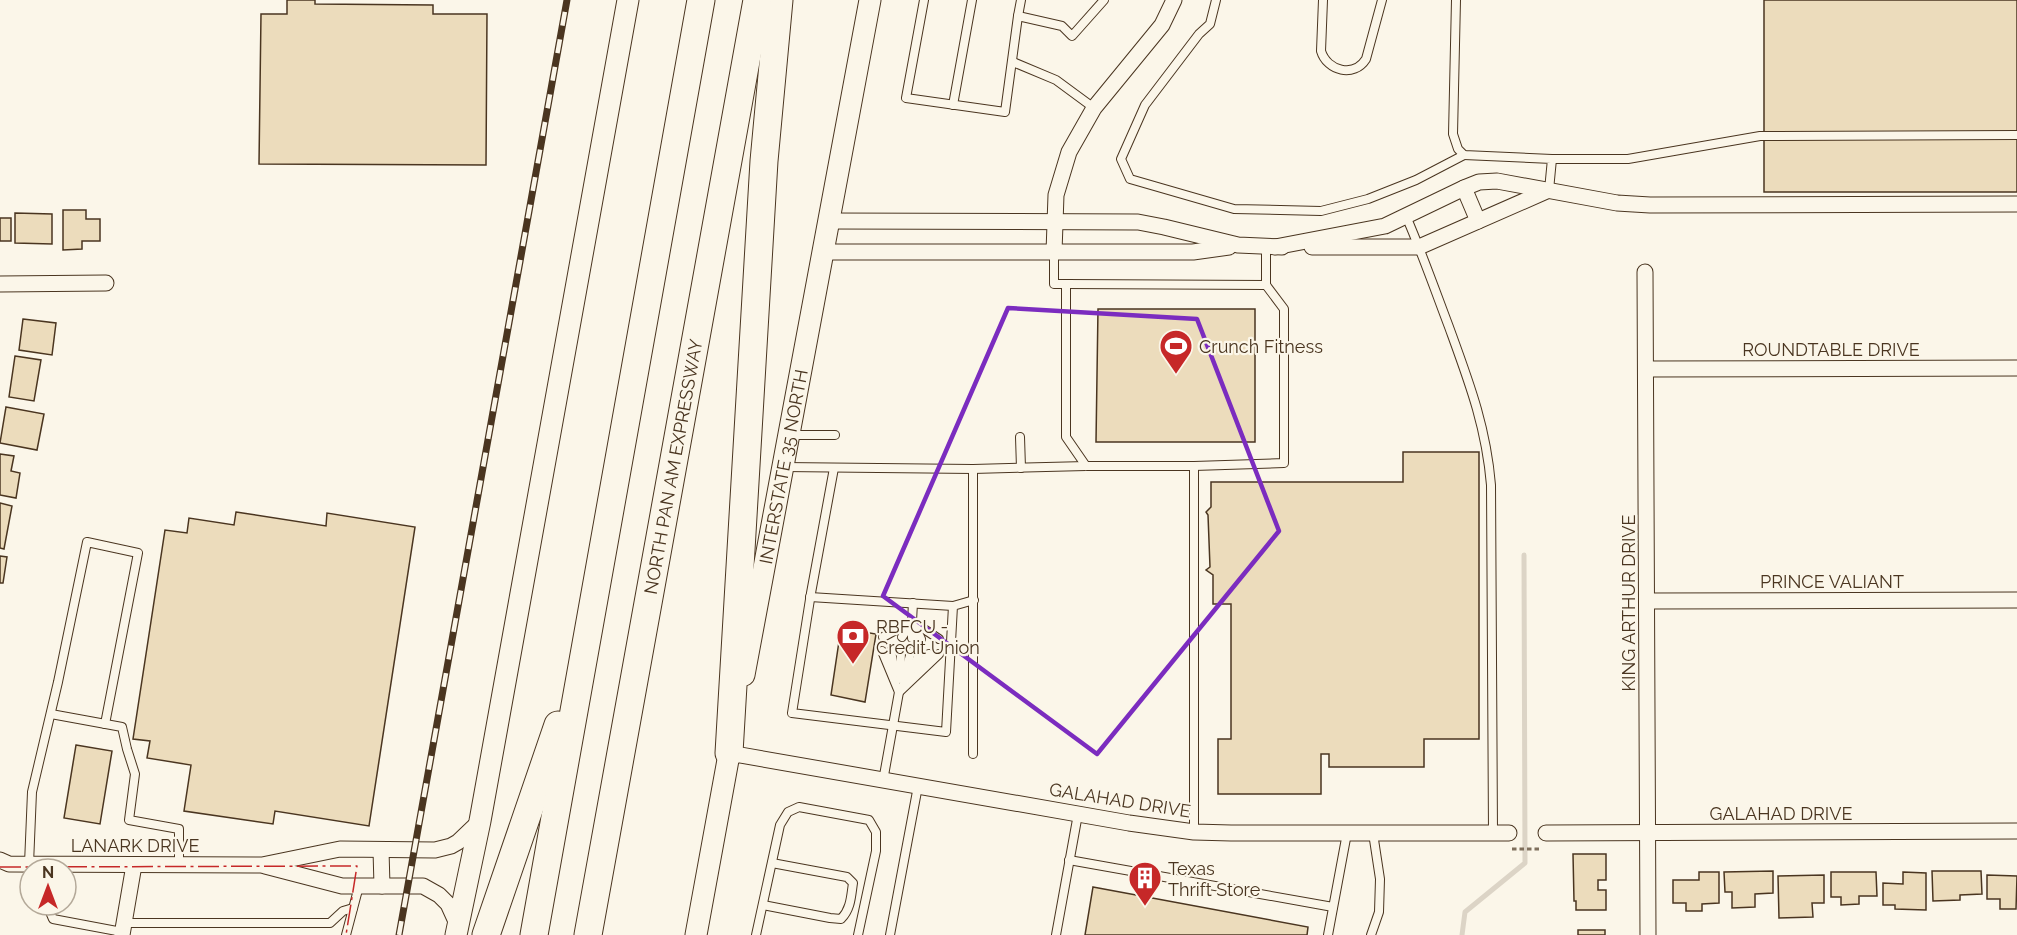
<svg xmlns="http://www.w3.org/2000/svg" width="2017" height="935" viewBox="0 0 2017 935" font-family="Raleway,sans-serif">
<rect width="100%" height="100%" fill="#fbf6e9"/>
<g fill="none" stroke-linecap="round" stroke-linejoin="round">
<path stroke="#dcd4c6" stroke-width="5" d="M1462,935L1465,912L1525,863L1524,555"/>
</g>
<g fill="#ecdcbc" stroke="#4a3520" stroke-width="1.5">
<path d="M287,0H315V4L433,5V14H487L486,165L259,164L261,14H287Z"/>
<rect x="1764" y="0" width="253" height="192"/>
<path d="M63,210H86V219H100V241H82V249L63,250Z"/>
<path d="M15,213L52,214V244L15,243Z"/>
<rect x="0" y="218" width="11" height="23"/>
<path d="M1098,309H1255V442H1096Z"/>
<path d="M23,319L56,323L52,355L19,350Z"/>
<path d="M15,356L41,360L34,401L9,397Z"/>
<path d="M6,407L44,414L37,450L0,443Z"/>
<path d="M1403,452H1479V739H1424V767H1329V754H1321V794H1218V739H1231V604H1213V575L1206,570L1210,567L1208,515L1206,512L1211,507V482H1403Z"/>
<path d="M0,454L14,456L11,471L20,473L16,498L0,495Z"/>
<path d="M0,503L12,506L4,549L0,548Z"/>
<path d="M236,512L326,526L327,513L415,527L369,826L275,811L273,824L184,811L191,765L147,758L150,741L133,739L165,530L187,533L189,518L234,525Z"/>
<path d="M0,556L7,557L3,583H0Z"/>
<path d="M841,628L876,634L865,702L831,695Z"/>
<path d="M76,745L112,751L100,824L64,818Z"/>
<path d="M1573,854H1606V880H1598V890H1606V910H1576V901H1574Z"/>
<path d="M1773,871V893L1755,894V907L1732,908V892H1725L1724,872Z"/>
<path d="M1932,871H1981L1982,894L1960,895V900L1933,901Z"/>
<path d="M1699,872H1719V903L1702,904V911H1686V903H1673V880H1699Z"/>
<path d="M1831,872H1876L1877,896H1859V904L1841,905V897H1831Z"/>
<path d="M1903,872L1926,873V910L1895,909V905H1883V883L1903,884Z"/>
<path d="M1824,875V903H1812L1813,917L1779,918L1778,876Z"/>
<path d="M1987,875L2017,876L2016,909H2000V899H1987Z"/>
<path d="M1093,887L1308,927L1307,935H1085Z"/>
<rect x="1578" y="930" width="27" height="5"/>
</g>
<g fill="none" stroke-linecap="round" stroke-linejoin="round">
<g stroke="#4a3520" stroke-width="10">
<g id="lane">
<path d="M924,0L906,98L1005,112L1018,16L1062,26L1072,36L1104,0"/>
<path d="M1216,0L1210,24L1199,34L1145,105L1121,159L1130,179L1234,209L1321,211L1368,199L1416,180L1464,155"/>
<path d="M1323,0L1321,51C1327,71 1354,78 1366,59L1382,0"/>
<path d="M1456,0L1453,134L1458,149L1464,155L1552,159L1549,190"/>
<path d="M1018,16L1021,0"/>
<path d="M1013,62L1056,80L1094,108"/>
<path d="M953,105L972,0"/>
<path d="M1552,159H1628L1760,136L2017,135"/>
<path d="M1406,216C1422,253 1435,290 1449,327C1469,382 1486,426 1491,485L1493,833"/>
<path d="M1054,252V284H1066V437L1086,466"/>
<path d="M1066,284L1266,285V247"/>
<path d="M791,435H835"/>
<path d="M1020,437L1021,468"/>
<path d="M1194,466L1284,463V309L1266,285"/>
<path d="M784,467L973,469L1086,466H1194V832"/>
<path d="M834,468L811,593L792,713L946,732L953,606L974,600"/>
<path d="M810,597L953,606"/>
<path d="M912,621L939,639"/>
<path d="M913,622L921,639"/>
<path d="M883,637L912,621L913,603"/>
<path d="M902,637L912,622"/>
<path d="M912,638V622"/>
<path d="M882,651L899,692L883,781"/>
<path d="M891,651L895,673"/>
<path d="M917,670L929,654"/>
<path d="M904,676L911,652"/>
<path d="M900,679L901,652"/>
<path d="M903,686L920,653"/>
<path d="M899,692L939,654"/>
<path d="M51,714L122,727L127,749L135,774L129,820L179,829V865"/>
<path d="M973,754V469"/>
<path d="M1069,860L1333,907"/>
<path d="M29,864L32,792L58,682L87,542L138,553L105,724"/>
<path d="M47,905L53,919L122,932"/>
<path d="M763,905L830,918L841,919C851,909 851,896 853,883L847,877L772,863"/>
<path d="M124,923H330L343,911L353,908"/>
<path d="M346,935L359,886"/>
<path d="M756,935L780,825L788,812L799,807L869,820L876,832V851L858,935"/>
<path d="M890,935L918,786"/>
<path d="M1056,935L1078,814"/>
<path d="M1328,935L1347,833"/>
<path d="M1371,935L1379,912L1380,879L1373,833"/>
</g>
</g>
<g stroke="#4a3520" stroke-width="17">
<g id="street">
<path d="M1464,188L1478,221"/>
<path d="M829,221L1138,222L1164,227L1238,245L1282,247"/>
<path d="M1275,247L1385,226L1464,188L1479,182L1497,181L1617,203L1650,205L2017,204"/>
<path d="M1312,247H1419L1549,190"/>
<path d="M823,252H1193L1229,247"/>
<path d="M1054,252L1056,195L1069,152L1094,108L1162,25L1174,0"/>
<path d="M1645,272L1648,935"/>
<path d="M0,284L106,283"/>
<path d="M1646,369L2017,368"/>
<path d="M1647,601L2017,600"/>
<path d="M729,753L1129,823L1194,832L1231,833H1509"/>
<path d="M1546,833L2017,831"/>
<path d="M381,850L382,886"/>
<path d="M0,860L9,864L262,865L340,849L435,850L451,846L458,842L480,821"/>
<path d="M265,866L342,886H423L439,895L448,904L458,926"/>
<path d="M122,935L134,865"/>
</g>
</g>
<g stroke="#4a3520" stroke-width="23">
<g id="secondary">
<path id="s1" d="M744,675L870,0"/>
<path d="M456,935L480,821L628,0"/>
<path d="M696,935L732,738"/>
</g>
</g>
<g stroke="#4a3520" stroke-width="29">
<g id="highway">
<path d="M729,753L764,161L779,0"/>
<path d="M486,935L558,725"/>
<path d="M534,935L701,0"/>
<path id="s2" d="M588,935L757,0"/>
</g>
</g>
<path stroke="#7f6f5c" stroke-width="3" stroke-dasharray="4.5 3" stroke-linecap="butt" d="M1512,849H1541"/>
<use href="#lane" stroke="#fbf6e9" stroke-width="8"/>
<use href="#street" stroke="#fbf6e9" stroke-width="15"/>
<use href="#secondary" stroke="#fbf6e9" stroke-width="21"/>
<use href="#highway" stroke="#fbf6e9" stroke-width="27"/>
<g stroke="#4a3520" stroke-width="7">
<path id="rail" d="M399,935L567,0"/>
</g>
<use href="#rail" stroke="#fbf6e9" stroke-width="4.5" stroke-dasharray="14" stroke-linecap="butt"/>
<path stroke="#c62828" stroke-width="1.5" stroke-dasharray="21 4.5 3 4.5" stroke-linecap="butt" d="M0,867L357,866L346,935"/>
</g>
<path fill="none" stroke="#7b2cbf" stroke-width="4.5" stroke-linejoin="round" d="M1008,308L1197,319L1279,531L1097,754L883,596Z"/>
<defs>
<g id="stadium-pin" transform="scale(1.725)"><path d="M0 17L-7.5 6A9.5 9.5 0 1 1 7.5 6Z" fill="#c62828" stroke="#fbf6e9"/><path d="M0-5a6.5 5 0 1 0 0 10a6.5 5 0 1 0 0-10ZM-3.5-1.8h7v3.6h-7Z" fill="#fff"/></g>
<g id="bank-pin" transform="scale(1.725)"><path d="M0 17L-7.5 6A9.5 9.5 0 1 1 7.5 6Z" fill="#c62828" stroke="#fbf6e9"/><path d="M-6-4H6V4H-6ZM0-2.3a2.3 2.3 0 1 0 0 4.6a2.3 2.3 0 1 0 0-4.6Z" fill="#fff"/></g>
<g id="building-pin" transform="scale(1.725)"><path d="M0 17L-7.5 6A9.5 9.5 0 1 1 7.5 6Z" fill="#c62828" stroke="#fbf6e9"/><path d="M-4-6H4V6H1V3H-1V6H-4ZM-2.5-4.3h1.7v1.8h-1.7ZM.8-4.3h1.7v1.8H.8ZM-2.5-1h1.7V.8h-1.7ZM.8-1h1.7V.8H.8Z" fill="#fff"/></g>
</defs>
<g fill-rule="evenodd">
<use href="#stadium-pin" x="1176" y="346"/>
<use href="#bank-pin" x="853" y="636"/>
<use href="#building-pin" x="1145" y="878"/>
</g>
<g text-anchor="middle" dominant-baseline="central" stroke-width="4.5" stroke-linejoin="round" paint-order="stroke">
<g font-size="18" fill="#4a3520" stroke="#fbf6e9" text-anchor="start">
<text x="1199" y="346">Crunch Fitness</text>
<text x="876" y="626">RBFCU -<tspan x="876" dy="21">Credit Union</tspan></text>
<text x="1168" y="868">Texas<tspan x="1168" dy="21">Thrift Store</tspan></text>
</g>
<g font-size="18" fill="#4a3520" stroke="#fbf6e9">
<text x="1831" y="349">ROUNDTABLE DRIVE</text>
<text stroke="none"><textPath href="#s1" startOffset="212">INTERSTATE 35 NORTH</textPath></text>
<text stroke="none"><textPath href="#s2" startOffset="476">NORTH PAN AM EXPRESSWAY</textPath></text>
<text x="1832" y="581">PRINCE VALIANT</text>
<text transform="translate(1628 603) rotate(-90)">KING ARTHUR DRIVE</text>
<text transform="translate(1120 800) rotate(9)">GALAHAD DRIVE</text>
<text x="1781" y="813">GALAHAD DRIVE</text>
<text x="135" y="845">LANARK DRIVE</text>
</g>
</g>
<g transform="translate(48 887)"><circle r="28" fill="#fbf6e9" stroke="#b4a999" stroke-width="1.5"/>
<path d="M0-4.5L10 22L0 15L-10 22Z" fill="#c62828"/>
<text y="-9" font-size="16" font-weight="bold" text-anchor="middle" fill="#4a3520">N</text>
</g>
</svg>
